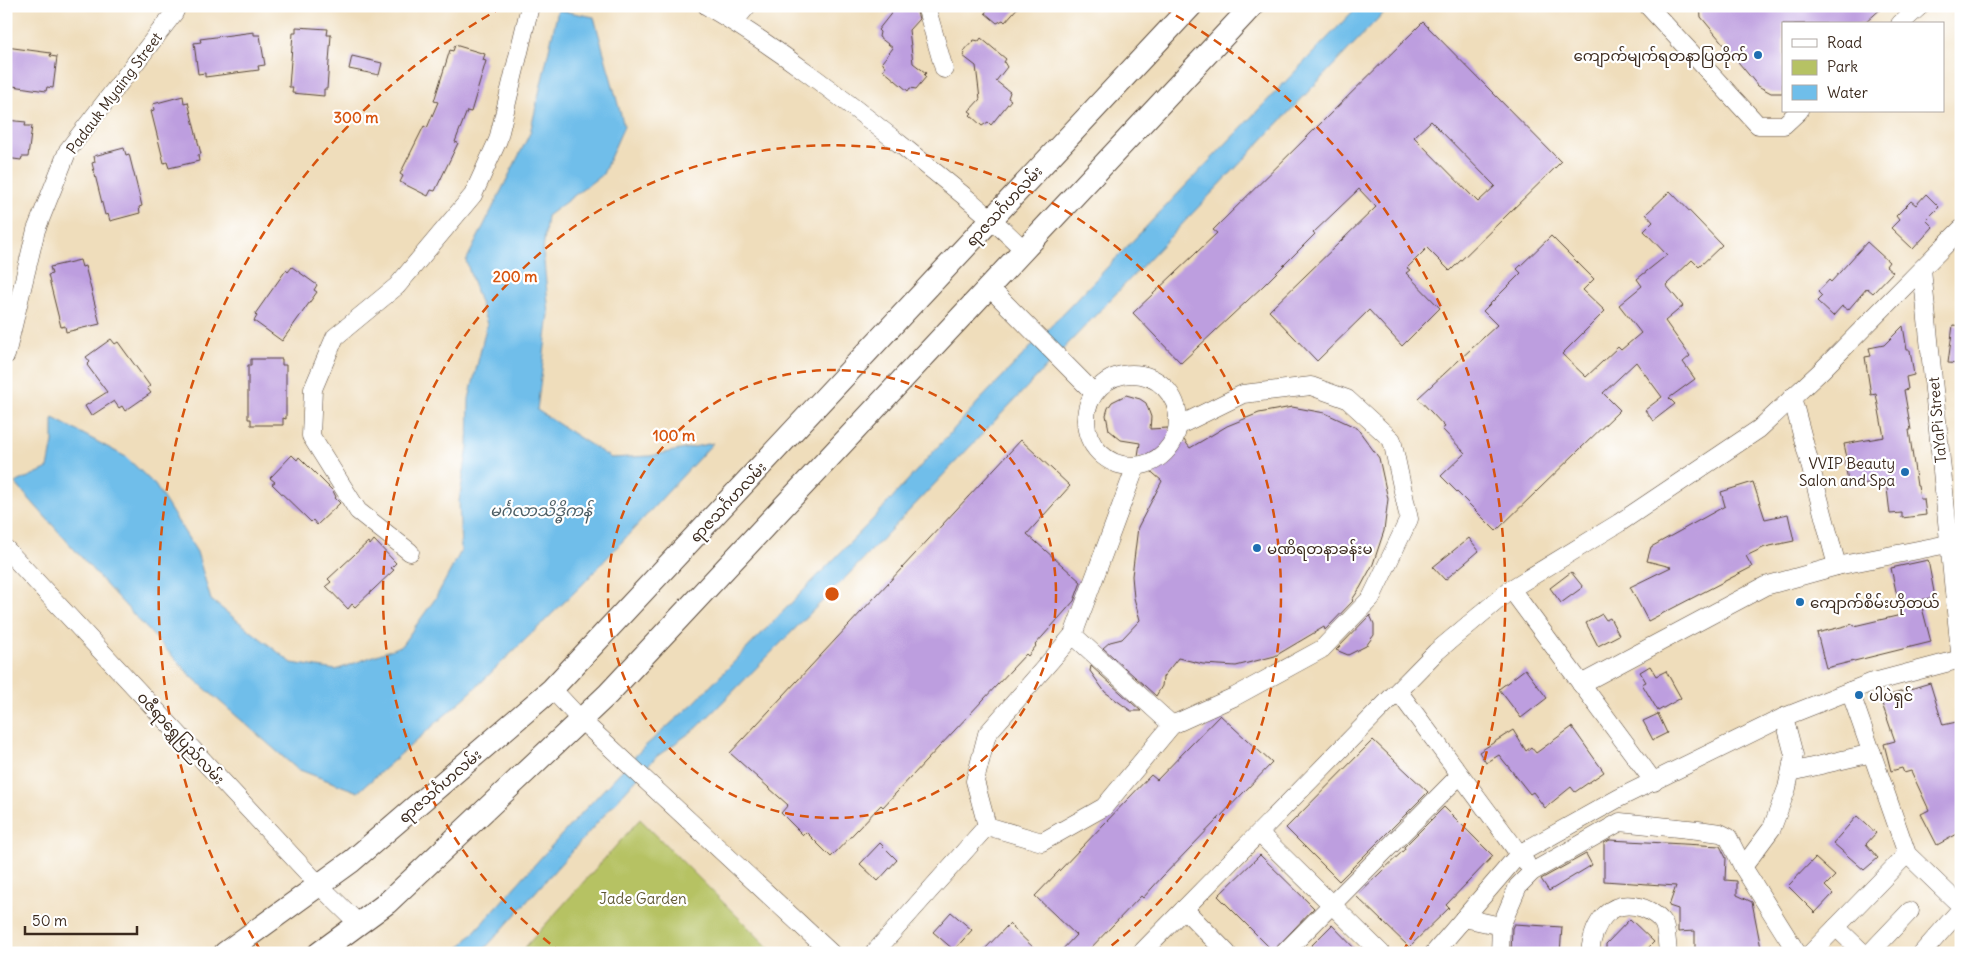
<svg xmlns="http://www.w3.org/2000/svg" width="1967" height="959" viewBox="0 0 1967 959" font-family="Delius,'Noto Sans Myanmar',sans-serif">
<rect width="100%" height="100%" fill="#fff"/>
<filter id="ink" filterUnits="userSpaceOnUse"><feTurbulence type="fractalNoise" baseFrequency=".02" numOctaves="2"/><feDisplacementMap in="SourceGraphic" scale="10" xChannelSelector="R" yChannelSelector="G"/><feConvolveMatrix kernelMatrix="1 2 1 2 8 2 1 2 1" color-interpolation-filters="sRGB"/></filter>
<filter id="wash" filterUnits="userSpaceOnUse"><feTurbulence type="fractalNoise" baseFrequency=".0096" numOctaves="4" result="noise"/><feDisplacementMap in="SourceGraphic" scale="20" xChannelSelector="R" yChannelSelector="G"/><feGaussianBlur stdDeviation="1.12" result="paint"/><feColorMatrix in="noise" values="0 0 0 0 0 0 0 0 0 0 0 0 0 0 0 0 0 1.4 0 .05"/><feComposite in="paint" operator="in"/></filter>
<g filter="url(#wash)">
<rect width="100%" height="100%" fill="#efddbb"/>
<path fill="#b6c264" stroke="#787641" d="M640,819L774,953H520Z"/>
<g fill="#6fbeea" stroke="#557484">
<path d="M1358,6H1390L847,576L698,727L656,757L481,953H455L574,821L643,748L694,703L873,519L979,401Z"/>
<path d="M558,10L594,17L624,126L603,174L547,216L543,251L549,314L537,410L611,458L650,456L713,443L582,585L470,693L358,792L297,769L192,677L107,586L15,483L48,468L53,442V418L126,457L155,485L197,552L211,600L292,663L336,670L401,646L435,599L461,551L459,501L468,447L469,399L487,324L466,261L530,133Z"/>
</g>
<g id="blocks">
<g fill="#bd9edf" fill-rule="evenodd">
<path d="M897,6H910L917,12L919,19L909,30L913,63L926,73L924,75L926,77L916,89L910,88L908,91L883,70L885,67L882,62L893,48L879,37L880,32L878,30Z"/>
<path d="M990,6H1019L1005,22L1003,20L997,23L985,13Z"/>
<path d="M1700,6H1884L1864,24H1783V93H1771L1758,86L1701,17Z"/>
<path d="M1423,22L1561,162L1450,271L1427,248L1407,268L1410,270L1406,273L1440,308L1402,346L1369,310L1317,361L1269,311L1376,207L1359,189L1313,233L1315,234L1263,286L1181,363L1133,313L1217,233L1213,230ZM1431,121L1495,186L1478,202L1414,137Z"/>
<path d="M296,27L328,29L327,35H331L327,89H324V96L292,93L293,87H289L293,33H296Z"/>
<path d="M254,32V35H260L262,48L265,65L258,66L259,70L205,77V73L198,74L194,43L201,42L200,39Z"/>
<path d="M981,38L1006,59L1004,62L1007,67L996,81L1010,92L1008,98L1011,100L991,125L988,122L982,126L970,115L972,113L969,111L980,99L976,66L963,56L965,53L963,52L974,40L979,41Z"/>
<path d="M455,45L485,54L483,60L486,61L471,112L467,111L455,142L458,143L435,191L431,190L428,196L400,182L403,176L400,174L424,126L427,128L438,102L434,101L450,50L453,51Z"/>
<path d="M6,47L51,53L50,56L57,57L53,88L47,87L46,91L6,85Z"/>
<path d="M352,56L382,63L379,75L349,69Z"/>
<path d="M183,96L184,103L188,102L201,154L198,155L199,161L169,168L167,162L164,163L151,111L154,110L153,104Z"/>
<path d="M6,120L26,122L25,126H32L28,157H22L21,160L6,158Z"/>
<path d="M124,148L126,155L129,154L142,206L139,207L140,213L110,221L108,214L105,215L92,163L95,162L94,156Z"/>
<path d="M1670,191L1722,245L1699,267L1692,260L1666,285L1683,306L1665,321L1690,356L1683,362L1695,379L1669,398L1675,404L1653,421L1645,410L1662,397L1636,362L1603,393L1620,410L1496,531L1441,476L1465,453L1442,429L1445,427L1418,398L1497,325L1483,311L1521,273L1517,269L1551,236L1594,279L1583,290L1605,311L1562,354L1586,377L1618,347L1621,350L1641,333L1619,305L1642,286L1637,279L1667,255L1644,231L1653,222L1646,214Z"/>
<path d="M1926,194L1939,207L1926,220L1933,227L1913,249L1891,228L1899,220L1896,216L1911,201L1916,205Z"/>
<path d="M1867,242L1889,262L1886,266L1893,272L1873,293L1867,288L1848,310L1842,306L1833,316L1817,301L1822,296L1818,292L1829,280L1831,282Z"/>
<path d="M80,260L82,267L85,266L100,324L66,332L65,326L61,327L48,275L52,274L50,267Z"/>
<path d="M292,267L317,285L314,290L317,292L282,341L254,321L257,316L255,314L286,270L288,272Z"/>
<path d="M1953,325L1961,326V364L1948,363Z"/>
<path d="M1903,326L1907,350H1910L1914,375L1906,377L1908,389L1904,390L1911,430H1909L1917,486H1918L1920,499H1924L1926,515L1902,518V513L1890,514L1886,480L1849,486L1844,459L1847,458L1844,444L1884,437L1876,394L1871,395L1865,357L1871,356L1869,348L1884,345Z"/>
<path d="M111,339L115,344L118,342L150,386L147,388L151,393L125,411L122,406L119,408L114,401L91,416L85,406L107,392L87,365L90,362L86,357Z"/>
<path d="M251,359H282V365H286V419L283,418V425H251V419H248V365H251Z"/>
<path d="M1126,395L1140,399L1146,403L1151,417L1150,429L1168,428L1173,435L1181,436L1190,448L1227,426L1259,413L1292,407L1325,413L1357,428L1379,458L1388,499L1384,531L1373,564L1360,588L1352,600L1353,601L1325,630L1324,627L1275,656L1236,666L1203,664L1178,658L1163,677L1162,686L1156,696L1103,648L1110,642L1122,639L1140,620L1134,598L1132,576L1138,527L1162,481L1146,467L1144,460L1138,456L1140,443L1121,440L1109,430L1106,415L1108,408L1112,402Z"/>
<path d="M1021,440L1070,486L1027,534L1081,582L1074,601L1035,645L1036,646L1028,656L1026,654L883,807L881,805L831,857L806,832L803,835L781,813L788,805L730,753Z"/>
<path d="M292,455L297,460L299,457L333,491L336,497L335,498L340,503L317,525L313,520L311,522L272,484L275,482L270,478Z"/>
<path d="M1753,482L1765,519L1788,514L1794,541L1765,547L1746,556L1752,567L1648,621L1630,587L1671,567L1647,561L1651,547L1725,506L1721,492Z"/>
<path d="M1469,538L1479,551L1445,580L1433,567Z"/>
<path d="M374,540L396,563L391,568L394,570L355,607L352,604L348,609L326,586L331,582L328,579L368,542L370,545Z"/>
<path d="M1928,560L1935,597L1920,600L1931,642L1826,668L1817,633L1853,624L1854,626L1901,615L1891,568Z"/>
<path d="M1571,572L1583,587L1561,603L1550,588Z"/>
<path d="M1602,614L1606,620L1610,618L1619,635L1598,646L1586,623Z"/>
<path d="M1370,615L1374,624V635L1366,646L1348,655L1336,650Z"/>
<path d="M1091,666L1141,711H1131L1105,692L1090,671Z"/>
<path d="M1650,666L1656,676L1666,671L1681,698L1658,711L1642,684L1646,682L1640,672Z"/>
<path d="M1525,669L1547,698L1521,718L1499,689Z"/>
<path d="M1930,683L1943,725L1961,721V832L1937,845L1921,814L1929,810L1911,771L1904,773L1902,768L1891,771L1884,744L1895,741L1880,698Z"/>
<path d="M1658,714L1667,733L1653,740L1643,721Z"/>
<path d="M1220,715L1272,763L1162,877L1143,898L1141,896L1086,953H1059L1076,935L1035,896L1151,775L1157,780Z"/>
<path d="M1572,727L1604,772L1575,792L1571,787L1545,808L1533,792L1530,794L1499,755L1486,763L1479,752L1513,730L1526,751L1531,747L1536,753Z"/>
<path d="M1373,740L1428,792L1339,881L1286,828Z"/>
<path d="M1444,807L1493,856L1446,905L1449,908L1409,947L1356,896L1405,849L1404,847Z"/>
<path d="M1857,816L1876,833L1866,844L1878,858L1864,870L1833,843Z"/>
<path d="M1610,840L1720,846L1726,858L1725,880L1737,881V895L1752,902L1762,953H1695V931L1678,932V909L1669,906L1676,886L1604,881V843Z"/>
<path d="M880,843L897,860L878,881L860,864Z"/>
<path d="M1586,854L1592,865L1549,891L1541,879Z"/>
<path d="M1260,855L1314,908L1273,951L1218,896Z"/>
<path d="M1815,858L1835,876L1825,886L1833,894L1815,913L1788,886Z"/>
<path d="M951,912L972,930L954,950L933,932Z"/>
<path d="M1630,919L1654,942L1643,953H1606V944Z"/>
<path d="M1009,924L1039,953H981Z"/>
<path d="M1514,924L1562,927L1560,953H1511L1512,928Z"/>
<path d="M1332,925L1359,953H1304Z"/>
</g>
</g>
</g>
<g filter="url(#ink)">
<use href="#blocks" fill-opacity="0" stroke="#564536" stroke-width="1"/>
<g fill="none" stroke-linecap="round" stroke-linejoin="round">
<g stroke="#564536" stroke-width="19">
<g id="minor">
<path d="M707,6C777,47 842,98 905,148C946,181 987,213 1024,250"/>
<path d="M926,6L944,69"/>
<path d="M1648,6L1758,125H1784L1799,111"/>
<path d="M734,22L747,6"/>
<path d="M1900,24L1920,6"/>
<path d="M1922,269L1961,662"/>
<path d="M989,287L1094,393"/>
<path d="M6,355L36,230L68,150L174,13L177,6"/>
<circle cx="1132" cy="420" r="46"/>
<path d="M1792,397L1837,566"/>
<path d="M1136,466L1073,635L1172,725L1234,697L1322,649L1371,598L1409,519L1392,440L1347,399L1311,386L1243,394L1178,426"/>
<path d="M6,549L319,885L359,924"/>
<path d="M410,552L358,511L311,436L313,389L335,337L397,286L473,195L498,140L530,6"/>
<path d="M1511,589L1654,782"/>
<path d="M1581,684L1765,586L1837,566L1948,544"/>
<path d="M552,689L581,720L831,953"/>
<path d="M1398,691L1526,863"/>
<path d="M1850,691L1907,854L1961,906"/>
<path d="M1791,772L1872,753"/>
<path d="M987,826L1042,842L1104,807L1172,725"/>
<path d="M987,826L975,781L987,734L1073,635"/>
<path d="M1259,833L1381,953"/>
<path d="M1743,867L1772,828L1787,788L1794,755L1784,717"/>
<path d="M1184,909L1227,953"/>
<path d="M1464,918L1501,926"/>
<path d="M1836,927L1863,953"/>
<path d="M874,953L987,826"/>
<path d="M1141,953L1436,652L1511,589L1619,523L1759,429L1821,371L1961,229"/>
<path d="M1284,953L1460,775"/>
<path d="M1434,953L1519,854L1619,798L1784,717L1870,683L1961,659"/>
<path d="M1500,953L1501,926L1518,886L1532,872L1620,822L1698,830L1720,833L1728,837L1743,867L1797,953"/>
<path d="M1590,953C1593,923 1609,897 1643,908C1651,911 1661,918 1664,925C1667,933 1667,945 1668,953"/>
<path d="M1811,953L1907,854"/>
<path d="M1870,953L1910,911"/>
<path d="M1922,953L1961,909"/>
</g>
</g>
<g stroke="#564536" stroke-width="24">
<g id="major">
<path d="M225,953L352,861L552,689L1191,6"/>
<path d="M319,953L387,903L608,694L1252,6"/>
</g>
</g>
<use href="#minor" stroke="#fff" stroke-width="18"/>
<use href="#major" stroke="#fff" stroke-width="22"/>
</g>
</g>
<g fill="none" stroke="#d7540e" stroke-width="2.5" stroke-dasharray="9 6">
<circle cx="832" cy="594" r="224"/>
<path d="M562 953A449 449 0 1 1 1102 953"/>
<path d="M261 951A673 673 0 0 1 501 8M1163 8A673 673 0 0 1 1403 951"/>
</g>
<g fill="#1f6fb2" stroke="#fff" stroke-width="2">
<circle cx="1758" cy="55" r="5"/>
<circle cx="1905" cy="472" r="5"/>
<circle cx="1257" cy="548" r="5"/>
<circle cx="1800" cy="602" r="5"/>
<circle cx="1859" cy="695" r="5"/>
</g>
<g text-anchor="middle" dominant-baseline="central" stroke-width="4.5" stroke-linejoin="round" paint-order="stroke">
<g font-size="15" fill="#3b2a1e" stroke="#fff" text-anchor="start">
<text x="1748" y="55" text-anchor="end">ကျောက်မျက်ရတနာပြတိုက်</text>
<text x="1895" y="463" text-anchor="end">VVIP Beauty<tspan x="1895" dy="17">Salon and Spa</tspan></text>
<text x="1267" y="548">မဏိရတနာခန်းမ</text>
<text x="1810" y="602">ကျောက်စိမ်းဟိုတယ်</text>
<text x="1869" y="695">ပါပဲရှင်</text>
</g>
<g font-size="15" fill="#3b2a1e" stroke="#fff">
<text transform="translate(114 93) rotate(-53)">Padauk Myaing Street</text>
<text transform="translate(1004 206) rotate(-47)">ရာဇသင်္ဂဟလမ်း</text>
<text transform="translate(1937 420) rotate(-95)">TaYaPi Street</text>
<text transform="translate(728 502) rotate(-47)">ရာဇသင်္ဂဟလမ်း</text>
<text transform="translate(181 738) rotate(47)">ဝဇီရာရွှေပြည်လမ်း</text>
<text transform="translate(440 786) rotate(-41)">ရာဇသင်္ဂဟလမ်း</text>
</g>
<g font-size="15" fill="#605833" stroke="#fff">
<text x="643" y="898">Jade Garden</text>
</g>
<g font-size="16" font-style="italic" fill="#4d5e65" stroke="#fff">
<text x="541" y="510">မင်္ဂလာသိဒ္ဓိကန်</text>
</g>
</g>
<circle cx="832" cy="594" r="8" fill="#d7540e" stroke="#fff" stroke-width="2.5"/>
<g font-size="15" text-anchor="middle" font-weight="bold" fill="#d7540e" stroke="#fff" stroke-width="4.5" stroke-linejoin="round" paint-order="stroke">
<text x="356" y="123">300 m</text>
<text x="515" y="282">200 m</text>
<text x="674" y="441">100 m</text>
</g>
<rect width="1967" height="959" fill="none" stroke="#fff" stroke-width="25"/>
<rect x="1782" y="22" width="162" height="90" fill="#ffffff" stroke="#b1aaa5"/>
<rect x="1792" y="39" width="25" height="8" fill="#ffffff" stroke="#b1aaa5"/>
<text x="1827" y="48" font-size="15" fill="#3b2a1e">Road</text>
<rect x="1792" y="60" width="25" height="15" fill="#b6c264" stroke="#b1aaa5"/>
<text x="1827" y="72" font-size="15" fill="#3b2a1e">Park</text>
<rect x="1792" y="85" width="25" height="15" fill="#6fbeea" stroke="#b1aaa5"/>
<text x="1827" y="98" font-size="15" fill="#3b2a1e">Water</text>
<path d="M25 926v8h112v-8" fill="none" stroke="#3b2a1e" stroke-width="2.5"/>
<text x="32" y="926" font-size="15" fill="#3b2a1e" stroke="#ffffff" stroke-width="4" paint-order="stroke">50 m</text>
</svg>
